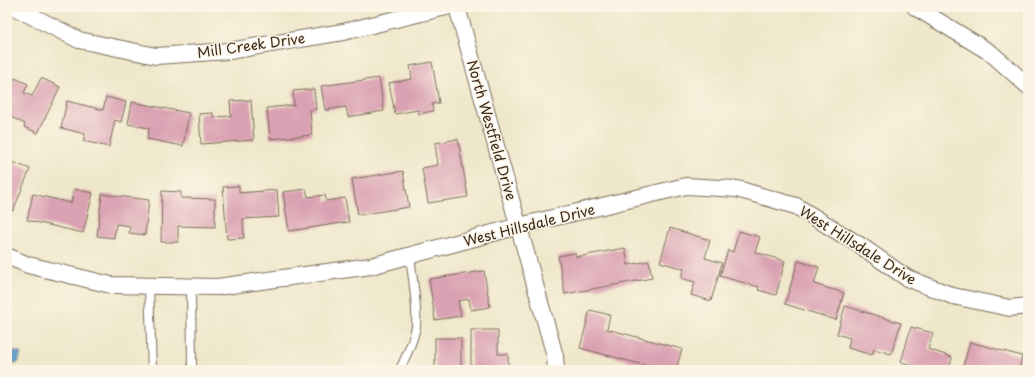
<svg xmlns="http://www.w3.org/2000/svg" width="1035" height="377" viewBox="0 0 1035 377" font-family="'Playpen Sans',sans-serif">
<defs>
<pattern id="water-waves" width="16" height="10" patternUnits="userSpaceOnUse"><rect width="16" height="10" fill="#5ba0d0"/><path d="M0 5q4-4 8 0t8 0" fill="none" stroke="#4c83a8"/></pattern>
</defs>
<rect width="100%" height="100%" fill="#fcf5e5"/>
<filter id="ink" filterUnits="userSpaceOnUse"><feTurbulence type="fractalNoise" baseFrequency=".025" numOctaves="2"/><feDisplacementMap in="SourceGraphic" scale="8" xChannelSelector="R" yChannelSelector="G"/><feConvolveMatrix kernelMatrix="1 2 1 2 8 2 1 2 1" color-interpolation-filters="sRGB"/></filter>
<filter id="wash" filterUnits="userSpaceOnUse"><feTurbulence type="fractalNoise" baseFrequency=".012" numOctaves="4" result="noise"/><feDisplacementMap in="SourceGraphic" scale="16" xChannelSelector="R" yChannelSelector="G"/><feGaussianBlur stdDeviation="0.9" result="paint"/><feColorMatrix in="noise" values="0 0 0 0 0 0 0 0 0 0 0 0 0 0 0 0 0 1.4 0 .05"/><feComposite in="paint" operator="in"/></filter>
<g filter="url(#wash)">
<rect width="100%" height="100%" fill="#efe7ca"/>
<path fill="url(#water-waves)" stroke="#4b6577" d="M7,349L21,353L18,363L8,362L7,364Z"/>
<g id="blocks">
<g fill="#daa1b2">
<path d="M432,62L439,103L432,104L433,111L419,114L418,110L395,114L389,83L412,79L410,66Z"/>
<path d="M15,78L28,84L24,93L32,96L41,78L60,87L38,133L24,127L25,124L7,115V94Z"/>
<path d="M379,78L384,111L348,117L346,107L325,110L321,86Z"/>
<path d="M314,89L316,109L310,110L312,135L270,139L267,108L294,105L293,91Z"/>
<path d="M106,97L126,102L121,122L115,120L109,147L83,141L85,134L61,128L67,101L103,110Z"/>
<path d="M251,100L254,140L201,144L199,114L213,113V117L231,116L230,101Z"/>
<path d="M132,102L189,113L183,146L147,139L149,128L128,124Z"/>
<path d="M458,139L468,197L428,203L422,168L438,165L435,143Z"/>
<path d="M10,161L30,169L13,211L7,208V168Z"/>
<path d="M403,171L409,207L358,215L352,179Z"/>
<path d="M239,186V193L277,190L279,217L243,219L244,238L227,239L223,187Z"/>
<path d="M74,189L93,193L83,233L27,220L33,194L71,203Z"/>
<path d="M306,189L308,197L325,195L326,201L345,198L349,222L289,231L283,192Z"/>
<path d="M162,191L181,192V198L215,199V227L178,226V242H161Z"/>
<path d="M102,194L149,200L145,235L129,233L130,226L116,224L114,238L97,236Z"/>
<path d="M670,228L710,240L705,258L722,263L711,301L691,295L695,282L681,278L684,269L660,262Z"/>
<path d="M739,231L760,237L755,252L785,261L776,295L758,290L759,287L720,276L728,250L733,252Z"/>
<path d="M625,248L628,265L649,261L652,278L565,294L558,256L575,253L576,257Z"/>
<path d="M798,261L819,267L814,284L844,293L836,320L785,304Z"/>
<path d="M484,271L490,307L471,310L469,299L458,301L461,316L435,320L429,279Z"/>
<path d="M845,306L901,323L891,354L874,349L872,355L848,348L850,338L837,334Z"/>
<path d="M590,310L610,315L607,329L682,349L676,370H650L651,367L580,348Z"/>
<path d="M911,327L933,333L928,349L952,357L949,370H906L908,364L901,362Z"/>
<path d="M471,330H498V354H508V370H471Z"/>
<rect x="435" y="338" width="26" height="32"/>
<path d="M970,342L1022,356L1019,370H962Z"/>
</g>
</g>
</g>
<g filter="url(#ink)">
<use href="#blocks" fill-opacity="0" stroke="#7a6c5a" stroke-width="1"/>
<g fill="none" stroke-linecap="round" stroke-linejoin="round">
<g stroke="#7a6c5a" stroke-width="10">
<g id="service">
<path d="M149,286L152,370"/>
<path d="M191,287L192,367L195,370"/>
<path d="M401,370V367C407,354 414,341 416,326C418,306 412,276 410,255"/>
</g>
</g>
<g stroke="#7a6c5a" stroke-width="18">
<g id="minor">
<path d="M14,7L79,40L156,56L229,51L343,32L446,7"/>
<path d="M457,7L555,356L556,370"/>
<path d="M915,7L991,53L1028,86"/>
<path d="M7,256L28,265L111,285L217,287L371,266L519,226L686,186L737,189L796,206L861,246L907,278L953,296L1010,308L1028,306"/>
</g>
</g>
<use href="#service" stroke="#fff" stroke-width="8"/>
<use href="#minor" stroke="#fff" stroke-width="16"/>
</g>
</g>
<g text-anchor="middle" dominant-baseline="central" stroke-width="3" stroke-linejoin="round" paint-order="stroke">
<g font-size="14" fill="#3b2a1e" stroke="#fcf5e5">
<text transform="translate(251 45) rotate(-8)">Mill Creek Drive</text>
<text transform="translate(492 130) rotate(74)">North Westfield Drive</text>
<text transform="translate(529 225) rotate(-14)">West Hillsdale Drive</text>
<text transform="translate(858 245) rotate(32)">West Hillsdale Drive</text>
</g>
</g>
<rect width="1035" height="377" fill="none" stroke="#fcf5e5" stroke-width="24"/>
</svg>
